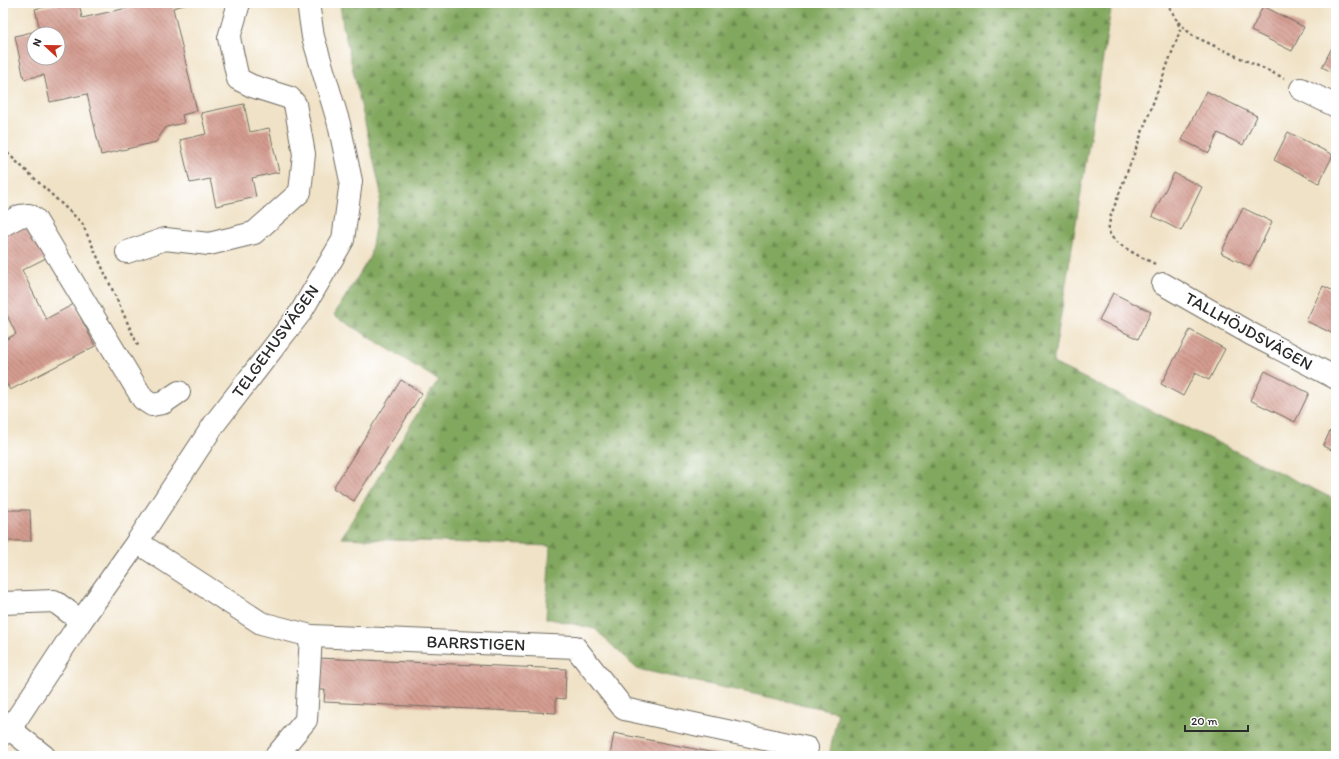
<svg xmlns="http://www.w3.org/2000/svg" width="1339" height="759" viewBox="0 0 1339 759" font-family="Itim,sans-serif">
<defs>
<pattern id="forest-firs" width="22" height="20" patternUnits="userSpaceOnUse"><rect width="22" height="20" fill="#82a85e"/><path d="M5 1l3.5 6h-7zM16 11l3.5 6h-7z" fill="#6b894e"/></pattern>
<pattern id="building-back-hatch" width="6" height="6" patternUnits="userSpaceOnUse"><rect width="6" height="6" fill="#d49c90"/><path d="M-1 5l2 2M0 0l6 6M5-1l2 2" fill="none" stroke="#ac7f76"/></pattern>
</defs>
<rect width="100%" height="100%" fill="#fff"/>
<filter id="ink" filterUnits="userSpaceOnUse"><feTurbulence type="fractalNoise" baseFrequency=".025" numOctaves="2"/><feDisplacementMap in="SourceGraphic" scale="8" xChannelSelector="R" yChannelSelector="G"/><feConvolveMatrix kernelMatrix="1 2 1 2 8 2 1 2 1" color-interpolation-filters="sRGB"/></filter>
<filter id="wash" filterUnits="userSpaceOnUse"><feTurbulence type="fractalNoise" baseFrequency=".012" numOctaves="4" result="noise"/><feDisplacementMap in="SourceGraphic" scale="16" xChannelSelector="R" yChannelSelector="G"/><feGaussianBlur stdDeviation="0.9" result="paint"/><feColorMatrix in="noise" values="0 0 0 0 0 0 0 0 0 0 0 0 0 0 0 0 0 1.4 0 .05"/><feComposite in="paint" operator="in"/></filter>
<g filter="url(#wash)">
<rect width="100%" height="100%" fill="#f0e2c6"/>
<path fill="url(#forest-firs)" stroke="#566a44" d="M340,3H1112L1053,363L1336,500V756H829L838,712L637,669L595,629L546,618L550,546L341,538L438,380L334,315L370,257L381,193L343,26Z"/>
<g id="blocks">
<g fill="url(#building-back-hatch)" fill-rule="evenodd">
<path d="M63,3H79L82,18L150,3H192L173,8L197,111L182,115L184,123L166,127L156,142L101,155L87,94L50,102L44,75L24,79L15,36L40,30L35,9ZM34,34H58V58H34Z"/>
<path d="M1263,6L1304,27L1292,51L1251,31Z"/>
<path d="M1336,40V74L1322,67Z"/>
<path d="M1206,91L1257,116L1243,145L1218,133L1209,153L1182,140Z"/>
<path d="M244,104L250,132L269,128L279,172L252,178L256,197L216,206L210,179L190,183L180,140L206,134L201,113Z"/>
<path d="M1288,132L1333,155L1319,183L1274,160Z"/>
<path d="M1174,173L1202,187L1181,231L1152,216Z"/>
<path d="M1243,208L1272,222L1250,267L1221,253Z"/>
<path d="M27,222L46,258L22,270L46,319L74,304L95,346L10,390L3,377V341L16,334L3,307V235Z"/>
<path d="M1323,286L1336,292V335L1306,321Z"/>
<path d="M1113,293L1151,312L1138,339L1099,320Z"/>
<path d="M1190,330L1225,349L1209,380L1195,373L1183,396L1161,384Z"/>
<path d="M1265,371L1309,393L1295,422L1250,400Z"/>
<path d="M401,380L422,393L354,501L333,488Z"/>
<path d="M1330,431L1336,434V452L1323,446Z"/>
<path d="M3,510H30L31,541H3Z"/>
<path d="M318,658L566,669L565,699L556,698V713L324,702L325,690H317Z"/>
<path d="M614,733L725,755V756H610Z"/>
</g>
</g>
</g>
<g filter="url(#ink)">
<use href="#blocks" fill-opacity="0" stroke="#706b61" stroke-width="1"/>
<g fill="none" stroke-linecap="round" stroke-linejoin="round">
<g stroke="#706b61" stroke-width="24">
<g id="minor">
<path d="M1301,89L1336,106"/>
<path d="M3,225L20,216L29,215L35,219L143,399L152,405L163,403L179,392"/>
<path d="M127,252L165,239L209,244L254,233L300,192L304,154L295,104L290,98L252,86L238,79L229,38L239,3"/>
<path d="M1163,284L1251,334L1336,378"/>
<path d="M137,542L261,623L311,636L575,647L624,709L807,748"/>
<path d="M3,603L54,601L81,621"/>
<path d="M10,729L44,756"/>
<path d="M3,734L10,729L81,621L137,542L215,423L301,312L343,240L351,181L339,124L313,37L308,3"/>
<path d="M276,756L306,720L311,636"/>
</g>
</g>
<g stroke="#706b61" stroke-width="2.5" stroke-dasharray="3 3" stroke-linecap="butt">
<path d="M1178,22L1193,36L1284,78"/>
<path d="M3,149L82,223L139,348"/>
<path d="M1155,264C1144,258 1111,244 1109,231C1108,227 1110,222 1110,218L1180,31L1178,22L1167,3"/>
</g>
<use href="#minor" stroke="#fff" stroke-width="22"/>
</g>
</g>
<g text-anchor="middle" dominant-baseline="central" stroke-width="3" stroke-linejoin="round" paint-order="stroke">
<g font-size="17" fill="#2b2b2b" stroke="#fff">
<text transform="translate(1249 331) rotate(29)">TALLHÖJDSVÄGEN</text>
<text transform="translate(275 341) rotate(-54)">TELGEHUSVÄGEN</text>
<text transform="translate(476 643) rotate(2)">BARRSTIGEN</text>
</g>
</g>
<rect width="1339" height="759" fill="none" stroke="#fff" stroke-width="16"/>
<g transform="translate(46 46) rotate(292)"><circle r="19" fill="#ffffff" stroke="#aaaaaa"/>
<path d="M0-3L7 15L0 10L-7 15Z" fill="#c8321e"/>
<text y="-6" font-size="11" font-weight="bold" text-anchor="middle" fill="#2b2b2b">N</text>
</g>
<path d="M1185 725v6h63v-6" fill="none" stroke="#2b2b2b" stroke-width="2"/>
<text x="1191" y="725" font-size="12" fill="#2b2b2b" stroke="#ffffff" stroke-width="3" paint-order="stroke">20 m</text>
</svg>
